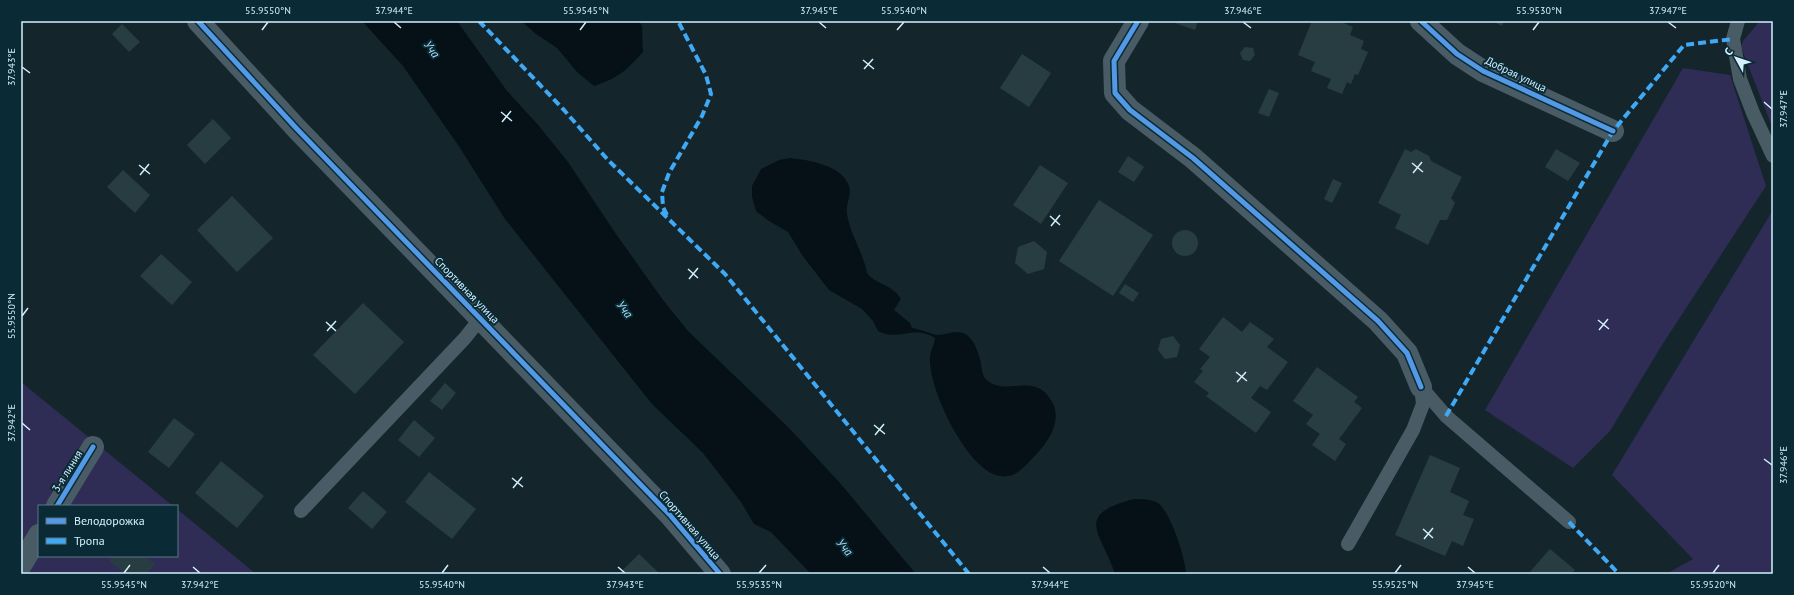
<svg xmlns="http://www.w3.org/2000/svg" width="1794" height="595" viewBox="0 0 1794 595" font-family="'PT Sans',sans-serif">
<rect width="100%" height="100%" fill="#14262c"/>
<g fill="#2f2c56">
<path d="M1760,21H1773V129L1741,47L1743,41Z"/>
<path d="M1683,68L1730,75L1766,186L1662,345L1610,431L1573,468L1485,410Z"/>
<path d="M1773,210V574H1666L1693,559L1612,475Z"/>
<path d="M21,382L173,506H39V556H177V509L256,574H21Z"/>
</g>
<g fill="#051116">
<path d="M362,21H457L507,91L539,126L568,162L616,234L663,300L688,331L790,429L840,483L916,574H811L771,532L754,524L741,502L703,453L652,404L505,219L458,145L403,66Z"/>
<path d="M521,21H639L642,26L643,52C626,71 618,78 594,86L577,72L557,48L536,34Z"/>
<path d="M790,158C809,160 842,165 849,186C852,196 845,205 847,214C850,234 863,252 867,273C876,285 892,284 901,299L894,310L910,323L912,328C921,329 930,334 938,335C944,335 950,332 956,332C971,331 977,348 980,359C982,367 981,376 988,381C1007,396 1034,372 1051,400C1065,422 1045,446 1030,461C1024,467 1017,475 1008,476C973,483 934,398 931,370C930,365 929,357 931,352C932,347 935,343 935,338C914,324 898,342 878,331L873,321L862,309L829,290L802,255L788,232L769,221L756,211L752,197V186L761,169L779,160Z"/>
<path d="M1134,499C1142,499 1151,499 1158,503C1170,511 1186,559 1186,574H1115C1102,533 1072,515 1134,499Z"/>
</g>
<g fill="#283d42">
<path d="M1176,21H1198L1195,30L1175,23Z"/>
<path d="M1312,21H1339L1353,27L1350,35L1364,41L1361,49L1368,52L1358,75L1355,74L1351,84L1347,82L1342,94L1327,88L1331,79L1311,71L1315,62L1298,55Z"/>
<path d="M1492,21H1504L1502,26Z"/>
<path d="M122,24L140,42L129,52L112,34Z"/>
<path d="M1245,47L1253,48L1255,55L1250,61L1243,60L1240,53Z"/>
<path d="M1022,54L1051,73L1029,107L1000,88Z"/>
<path d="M1269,89L1279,93L1269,117L1258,113Z"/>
<path d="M213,119L231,138L205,164L187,145Z"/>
<path d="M1405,149L1411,152L1416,149L1429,156L1431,161L1462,177L1451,198L1455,203L1447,220H1440L1428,245L1395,228L1401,215L1378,203Z"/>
<path d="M1556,149L1580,163L1568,181L1545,167Z"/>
<path d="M1128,156L1144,167L1134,182L1118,172Z"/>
<path d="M1040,165L1068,183L1041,224L1013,205Z"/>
<path d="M123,170L150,195L135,213L107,187Z"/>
<path d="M1333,179L1342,183L1332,203L1324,199Z"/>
<path d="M232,196L273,238L237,272L197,230Z"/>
<path d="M1099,200L1153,235L1113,296L1059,261Z"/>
<circle cx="1185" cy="243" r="13"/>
<path d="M1034,241L1047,252L1044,269L1028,274L1015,263L1018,247Z"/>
<path d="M161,254L192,282L172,305L140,276Z"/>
<path d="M1125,284L1139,293L1133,302L1119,293Z"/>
<path d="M363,303L404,342L355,394L313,355Z"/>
<path d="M1223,317L1242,332L1250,322L1274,339L1267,347L1288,362L1267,390L1260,386L1251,398L1271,412L1256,433L1206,396L1209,393L1194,382L1203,371L1200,369L1210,357L1199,349Z"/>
<path d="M1173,336L1180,345L1177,357L1165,359L1158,350L1161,339Z"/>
<path d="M1317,367L1358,397L1354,402L1362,408L1339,439L1346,444L1335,461L1312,445L1320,434L1306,424L1313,415L1293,401Z"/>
<path d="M445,383L456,393L442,410L430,401Z"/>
<path d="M174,418L195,434L169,468L148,452Z"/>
<path d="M414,420L435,438L419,457L398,440Z"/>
<path d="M1430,455L1460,468L1450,492L1469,501L1463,515L1474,519L1463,546L1452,541L1445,556L1395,535Z"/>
<path d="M221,461L264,496L237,528L195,493Z"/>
<path d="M429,472L476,509L452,539L405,502Z"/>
<path d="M363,491L387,512L372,529L348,508Z"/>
<path d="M1550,549L1575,570L1571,574L1529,573Z"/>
<path d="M639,554L660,574H623L621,572Z"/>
<path d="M113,556H144L155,564L147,574H126L109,561Z"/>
</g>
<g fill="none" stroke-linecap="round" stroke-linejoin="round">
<g stroke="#495c65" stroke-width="14">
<path d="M1738,21L1733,39L1740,79L1753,113L1773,156"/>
<path d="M1421,387L1446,416L1569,522"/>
<path d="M301,511L465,338L480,319"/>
<path d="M1348,544L1413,430L1423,404L1421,387"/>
</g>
<g stroke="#495c65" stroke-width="22">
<path d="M198,21L297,129L669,514L720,574"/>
<path d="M1138,21L1114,61L1115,93L1130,110L1193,158L1378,321L1407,353L1421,387"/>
<path d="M1421,21L1457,54L1483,71L1613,131"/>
<path d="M57,506L93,447"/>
<path d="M21,565L39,535"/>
</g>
<g stroke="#3fa9f5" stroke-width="4" stroke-dasharray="8 4" stroke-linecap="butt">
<path d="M479,21L564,110L608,160L725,274L969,574"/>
<path d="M667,215L663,207L662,192L669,173L702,116L711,94L706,75L678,21"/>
<path d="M1446,416L1613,131L1684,45L1733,39"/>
<path d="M1569,522L1619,574"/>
</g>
<g stroke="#0a2a36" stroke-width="8">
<g id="cycleway">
<path d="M198,21L297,129L669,514L720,574"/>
<path d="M1138,21L1114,61L1115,93L1130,110L1193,158L1378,321L1407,353L1421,387"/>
<path d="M1421,21L1457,54L1483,71L1613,131"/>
<path d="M57,506L93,447"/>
</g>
</g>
<use href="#cycleway" stroke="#5399e6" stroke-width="5"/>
</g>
<path fill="none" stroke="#d2effd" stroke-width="1.5" d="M394,22L401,28M819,22L826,28M1243,22L1251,28M1668,22L1676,28M262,30L268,22M580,30L586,22M897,30L904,22M1533,30L1539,22M863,60L874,69M22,67L30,73M864,69L873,59M1764,102L1772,109M501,112L512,121M502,122L511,111M1412,163L1423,172M139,165L150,174M1413,173L1422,162M140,175L149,164M1050,216L1060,225M1051,226L1060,215M688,269L698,278M689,279L698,268M22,316L28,308M1598,320L1609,329M326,322L336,331M1599,330L1608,319M327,331L336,321M1236,372L1247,381M1237,382L1246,372M22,423L30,430M874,425L885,434M875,435L884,424M1764,459L1772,465M512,478L523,487M513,488L522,477M1423,529L1433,538M1424,539L1433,528M193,567L200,573M618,567L625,573M1043,567L1050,573M1468,567L1475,573M124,573L130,565M442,573L448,565M759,573L766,565M1395,573L1401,565M1713,573L1719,565"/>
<g text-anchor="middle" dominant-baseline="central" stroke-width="4" stroke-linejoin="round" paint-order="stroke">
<g font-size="11" fill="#d2effd" stroke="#0a2a36">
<text transform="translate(1516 74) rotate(26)">Добрая улица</text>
<text transform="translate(467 290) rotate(46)">Спортивная улица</text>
<text transform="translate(67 471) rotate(-58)">3-я линия</text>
<text transform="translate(690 525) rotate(49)">Спортивная улица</text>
</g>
<g font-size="12" font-style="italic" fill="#aeddf3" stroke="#0a2a36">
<text transform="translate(432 49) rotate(54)">Уча</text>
<text transform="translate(625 309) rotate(52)">Уча</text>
<text transform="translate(845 547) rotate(50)">Уча</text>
</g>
</g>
<rect width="1794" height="595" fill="none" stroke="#0a2a36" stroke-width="44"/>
<rect x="38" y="505" width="140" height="52" fill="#0a2a36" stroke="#5a7986"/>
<rect x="46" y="518" width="20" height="6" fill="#5399e6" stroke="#5a7986"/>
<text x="74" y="525" font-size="12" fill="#d2effd">Велодорожка</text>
<rect x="46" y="538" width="20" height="6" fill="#3fa9f5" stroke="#5a7986"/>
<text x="74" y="545" font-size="12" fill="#d2effd">Тропа</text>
<g transform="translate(1736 58) rotate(310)" stroke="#0a2a36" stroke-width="3" paint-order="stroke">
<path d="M0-3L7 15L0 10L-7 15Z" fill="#d2effd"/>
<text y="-6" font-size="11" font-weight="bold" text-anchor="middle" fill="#d2effd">С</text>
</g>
<rect x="22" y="22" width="1750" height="551" fill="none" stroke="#d2effd" stroke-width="1.5"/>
<g font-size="10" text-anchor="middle" fill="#d2effd">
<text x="268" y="14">55.9550°N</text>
<text x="394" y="14">37.944°E</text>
<text x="586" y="14">55.9545°N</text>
<text x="819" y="14">37.945°E</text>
<text x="904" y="14">55.9540°N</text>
<text x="1243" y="14">37.946°E</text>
<text x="1539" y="14">55.9530°N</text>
<text x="1668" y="14">37.947°E</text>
<text transform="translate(11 67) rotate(-90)" y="4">37.943°E</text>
<text transform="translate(1783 109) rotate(-90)" y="4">37.947°E</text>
<text transform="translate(11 316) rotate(-90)" y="4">55.9550°N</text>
<text transform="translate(11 423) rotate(-90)" y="4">37.942°E</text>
<text transform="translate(1783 465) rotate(-90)" y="4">37.946°E</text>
<text x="124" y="588">55.9545°N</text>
<text x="200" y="588">37.942°E</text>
<text x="442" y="588">55.9540°N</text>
<text x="625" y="588">37.943°E</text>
<text x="759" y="588">55.9535°N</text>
<text x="1050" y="588">37.944°E</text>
<text x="1395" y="588">55.9525°N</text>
<text x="1475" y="588">37.945°E</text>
<text x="1713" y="588">55.9520°N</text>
</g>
</svg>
